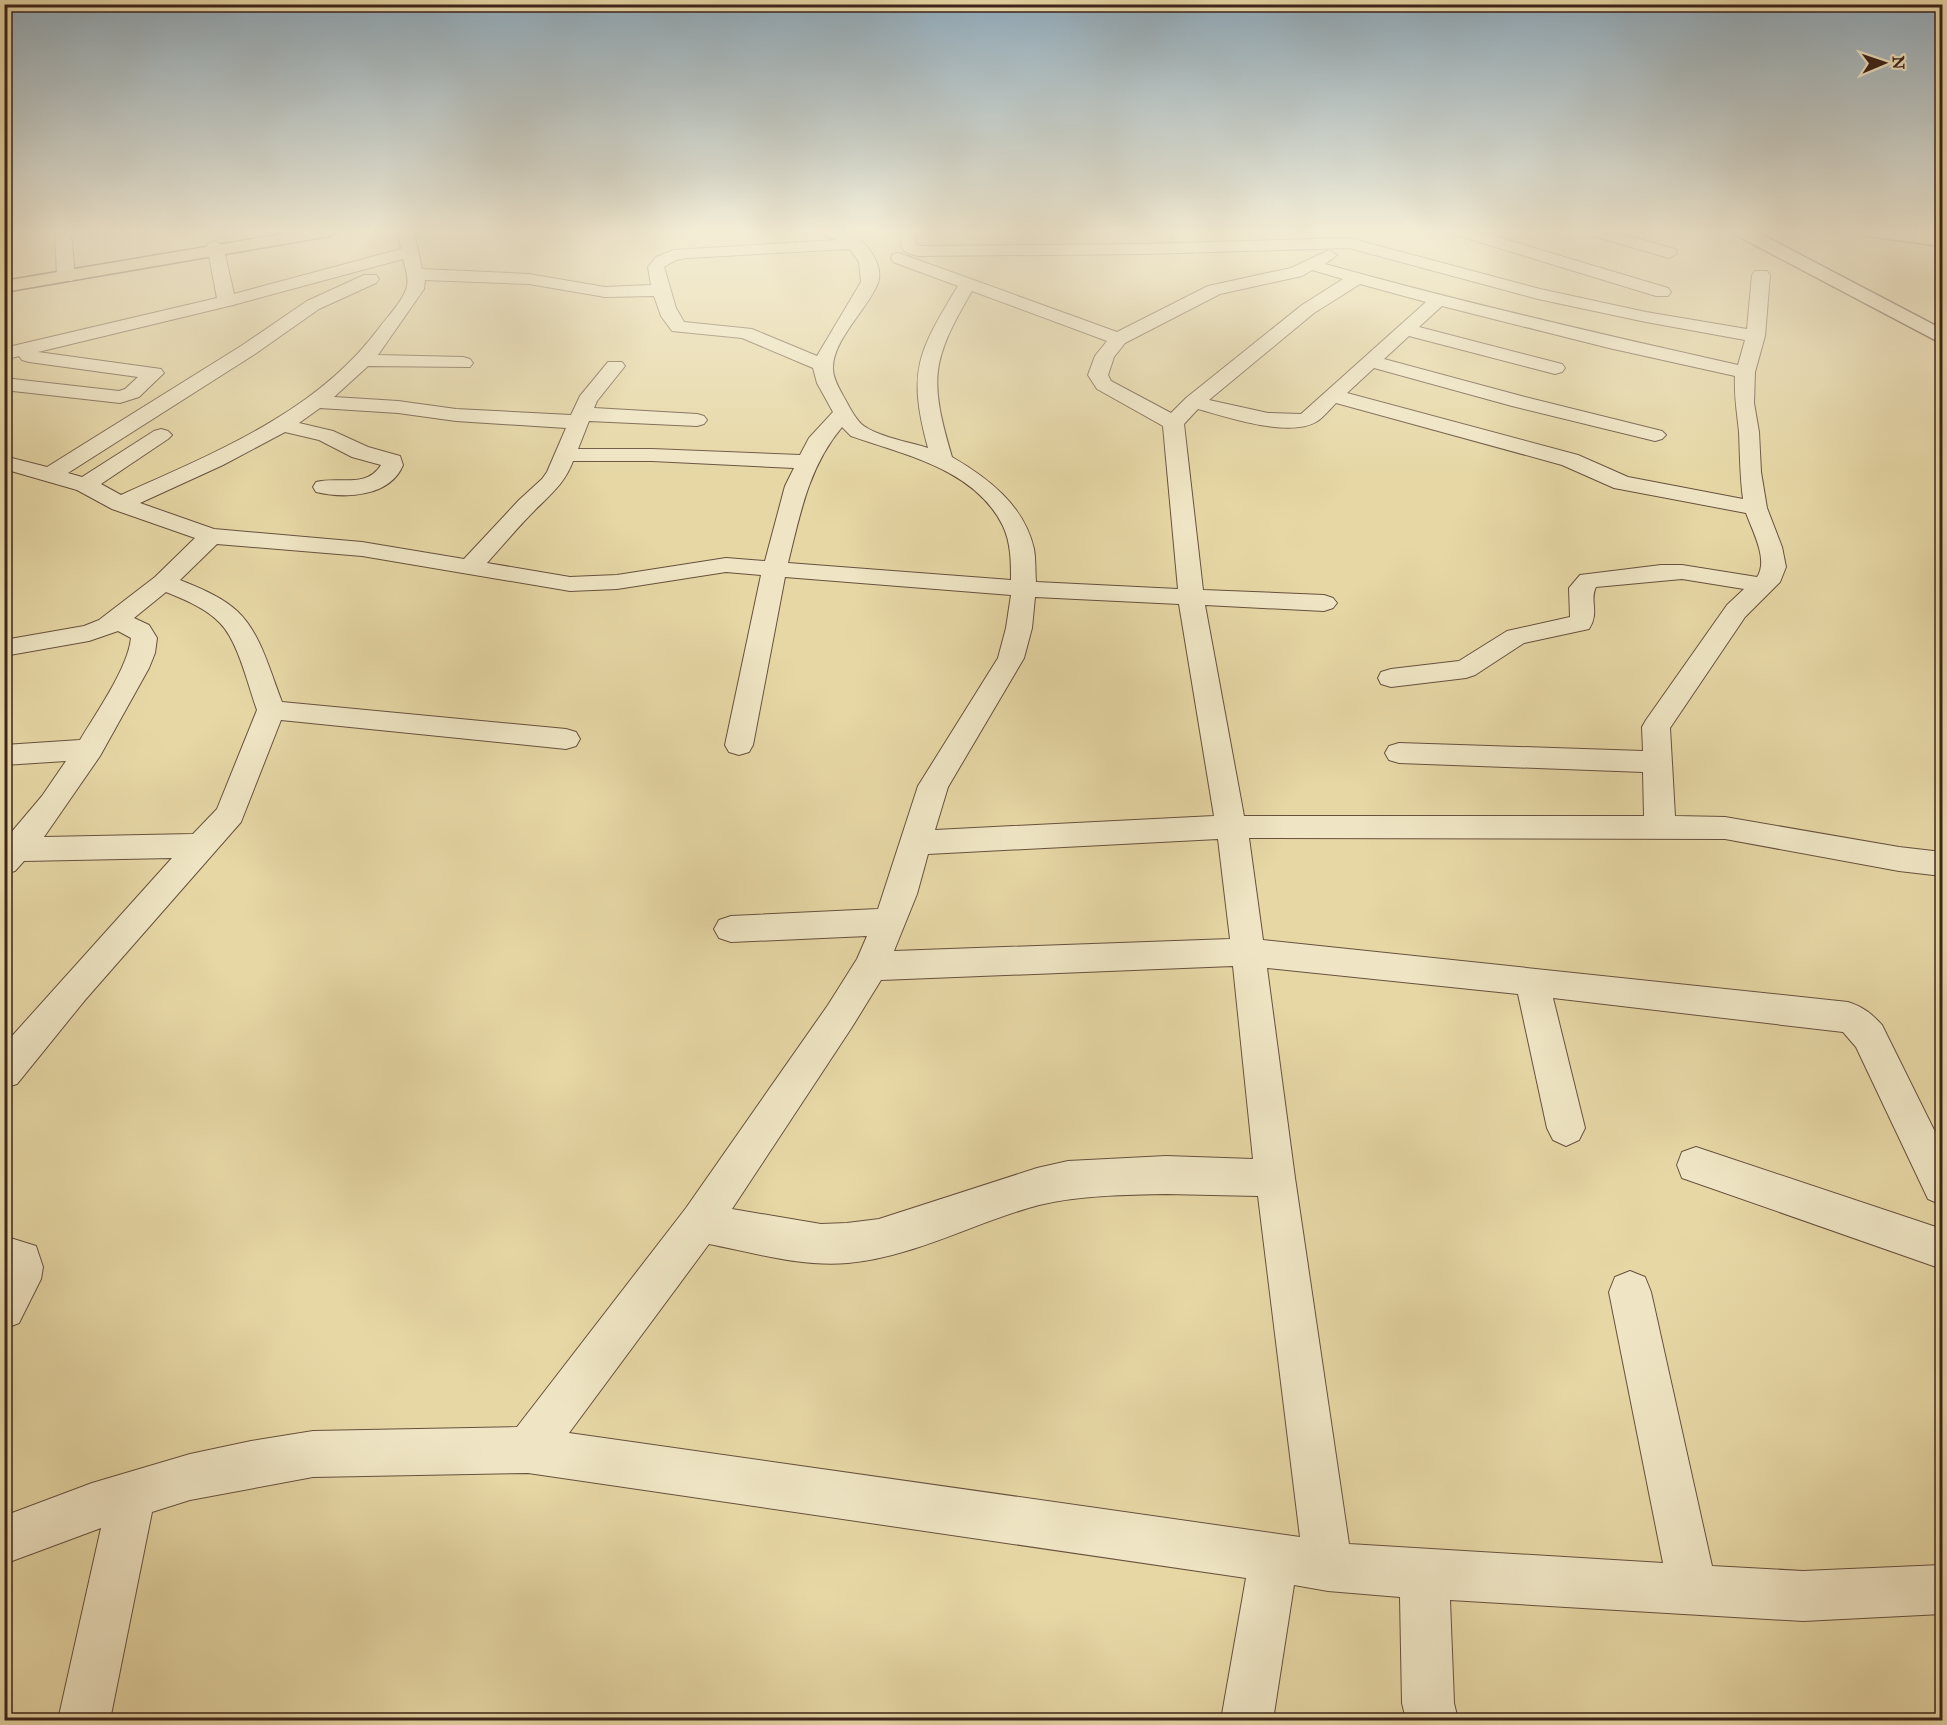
<svg xmlns="http://www.w3.org/2000/svg" width="1947" height="1725" viewBox="0 0 1947 1725" font-family="'IM FELL Great Primer',serif">
<rect width="100%" height="100%" fill="#e6d7a5"/>
<filter id="stains"><feTurbulence type="fractalNoise" baseFrequency=".00333" numOctaves="4"/><feColorMatrix values="0 0 0 0 .2 0 0 0 0 .09 0 0 0 0 .02 0 0 0 .5 -.17"/></filter>
<radialGradient id="worn" r=".72"><stop offset=".6" stop-color="#630" stop-opacity="0"/><stop offset="1" stop-color="#630" stop-opacity=".3"/></radialGradient>
<g fill="none" stroke-linecap="round" stroke-linejoin="round">
<g stroke="#67513e" stroke-width="2">
<g id="minor">
<path d="M55,231H71L75,277L72,281H60L57,277Z"/>
<path d="M398,231H414L422,269L529,274L605,287L651,285L648,267L656,257L674,250L836,240L821,234L819,231C826,231 835,230 842,231C862,234 885,263 878,283C868,309 832,340 833,369C833,379 840,390 845,399C850,408 857,423 867,428C884,438 909,442 928,448C907,371 918,352 958,286L893,262L891,258L893,254L899,253L1117,332L1208,286L1291,268L1329,250L1337,255L1325,264C1461,302 1599,334 1738,365L1745,340L1646,322L1538,299L1349,248L1144,254L918,256C900,252 900,248 901,231H917L916,244L921,246L1144,244L1349,238L1540,289L1646,312L1747,329L1752,275L1755,271H1767L1770,275L1765,336L1755,372L1754,403L1759,432L1761,472L1767,508L1782,547L1786,567L1780,582L1745,617L1670,728L1675,816L1725,817L1899,847L1942,852V876L1899,871L1725,839L1249,838L1263,940L1848,1002C1863,1007 1871,1013 1882,1025L1942,1146V1205L1928,1199L1856,1047L1843,1032L1553,998L1585,1128L1579,1140L1566,1146L1553,1140L1547,1128L1518,994L1267,968L1295,1178L1349,1544L1663,1563L1609,1292L1615,1277L1630,1271L1645,1277L1651,1292L1712,1566L1803,1571L1942,1565V1614L1803,1621L1450,1600L1454,1703L1458,1720H1406L1402,1703L1400,1597L1328,1591L1294,1585L1273,1720H1221L1246,1578L528,1473L313,1477L190,1500L152,1512L110,1720H58L101,1528L4,1564V1516L92,1483L190,1454L251,1441L313,1431L517,1427L686,1208L828,1005L857,959L867,936L731,942L719,938L714,929L719,920L731,916L878,909L918,786L998,658L1006,628L1011,595L785,577L753,745L749,752L739,755L729,752L725,745L761,575L726,572L617,589L570,591L362,556L217,544L180,580C199,588 221,596 237,611C261,633 270,672 282,702L566,729L576,732L580,739L576,746L566,749L281,720L241,822L85,1000L17,1084L4,1088V1045L172,858L24,861L15,871L4,874V841L42,796L66,761L4,765V745L80,740C96,713 128,668 131,638L118,631L89,641L4,656V640L84,626L99,620L155,577L195,538L112,509L77,490L4,469V456L47,467L241,346L307,301L364,275H376L379,279L376,283L319,309L255,354L68,473L82,477L154,431L161,429L168,431L172,435L168,439L101,484L121,495C214,453 316,413 379,328C388,316 404,300 407,286C409,277 405,268 403,259L233,305L38,352L161,369L164,373L139,397L120,403L4,390V378L119,391L125,389L138,377L29,362L22,360L19,356L4,360V348L217,298L207,246L209,243L215,241L223,246L234,294L401,249ZM850,249L859,262L861,282L817,356L752,329L684,322L676,308L664,267L676,260L687,258ZM1312,270L1343,279L1302,305L1186,398L1171,413L1111,381L1108,375L1114,357L1125,343L1220,294L1302,276ZM425,280L529,284L605,297L654,296L661,316L672,331L742,338L813,368L817,383L833,412L809,438L800,455L652,449H578L589,421L697,426L704,424L707,420L704,416L697,414L594,408L597,401L625,366L622,362H608L580,396L571,415L456,409L398,401L334,397L368,366L470,367L473,363L470,359L463,357L378,355L424,289ZM1360,284L1426,302L1301,414L1268,413L1209,400L1314,313ZM972,291L1107,341L1095,356L1088,375L1097,389L1163,426L1178,589L1036,582C1035,571 1036,560 1034,549C1024,505 988,478 952,457C929,379 931,361 972,291ZM1442,306L1609,348L1735,376C1734,396 1737,412 1739,432C1740,455 1740,476 1743,499L1628,477L1578,455L1347,393L1374,368L1512,406L1655,441L1662,439L1666,435L1662,431L1525,397L1384,359L1409,336L1555,374L1562,372L1565,368L1562,364L1419,327ZM1336,403L1562,465L1614,488L1746,513C1752,530 1769,560 1757,577L1682,565H1661L1580,575L1569,588L1570,617L1507,631L1459,661L1391,669L1381,672L1378,678L1381,684L1391,687L1466,678L1475,675L1524,643L1589,629C1600,612 1589,601 1596,587L1682,579L1744,589L1727,605L1646,720L1642,727L1643,751L1399,743L1389,746L1385,753L1389,760L1399,763L1643,772L1644,816H1244L1205,605L1324,611L1333,608L1337,603L1333,598L1324,595L1203,590L1184,424L1198,409C1227,417 1288,438 1316,422C1323,418 1330,409 1336,403ZM320,408L398,413L456,421L566,428L547,472L542,479L519,500L464,559L362,542L214,529L140,503L223,465L285,432L319,440L352,457L381,465C366,489 339,476 316,482L313,487L316,492C345,499 390,497 403,465L400,456L368,447L333,431L299,423ZM842,427L851,436C905,455 975,469 1003,526C1011,543 1011,562 1011,580L788,563C800,514 809,466 842,427ZM573,461H652L794,468L785,486L765,561L726,558L617,575L570,577L487,563C503,545 519,526 535,510C551,494 565,483 573,461ZM166,592C185,600 206,608 220,623C238,641 248,685 257,710L217,809L193,834L44,837L100,756L149,668L155,653L157,638L149,625L134,618ZM1035,597L1179,604L1214,816L935,830L948,787L1024,658L1032,628ZM1218,839L1230,939L894,951L917,894L928,854ZM1233,966L1253,1159L1166,1156L1068,1161L1037,1168L879,1219L847,1223L821,1224L732,1209L852,1027L881,980ZM1166,1194L1258,1196L1300,1537L569,1433L709,1244C754,1253 801,1267 848,1263C914,1257 975,1222 1039,1205C1081,1195 1123,1195 1166,1194Z"/>
<path d="M1451,231H1477L1668,288L1671,292L1668,296H1656L1453,234Z"/>
<path d="M1584,231H1610L1675,249L1677,253L1669,258L1586,234Z"/>
<path d="M1696,1147L1942,1229V1269L1682,1178L1677,1165L1682,1152Z"/>
<path d="M4,1236L36,1246L43,1267L41,1279L19,1323L4,1329Z"/>
</g>
</g>
<g stroke="#3d241b" stroke-width="3">
<path id="secondary" d="M1734,231H1755L1942,329V342L1935,340L1736,235Z"/>
</g>
<g stroke="#3d241b" stroke-width="3">
<g id="trunk">
<path d="M300,231H338L330,236L4,292V281Z"/>
<path d="M1858,231H1906L1942,236V246L1866,236Z"/>
</g>
</g>
<use href="#minor" fill="#efe5c4" fill-rule="evenodd"/>
<use href="#secondary" fill="#efe5c4" fill-rule="evenodd"/>
<use href="#trunk" fill="#e6d7a5" fill-rule="evenodd"/>
</g>
<linearGradient id="sky" x2="0" y2="1"><stop stop-color="#90aaba"/><stop offset="0.49" stop-color="#f4edd6"/><stop offset="1" stop-color="#f4edd6" stop-opacity="0"/></linearGradient>
<rect width="1947" height="473" fill="url(#sky)"/>
<rect width="1947" height="1725" fill="none" stroke="#e6d7a5" stroke-width="24"/>
<rect x="6" y="6" width="1935" height="1713" fill="none" stroke="#3d241b" stroke-width="3"/>
<rect x="12" y="12" width="1923" height="1701" fill="none" stroke="#3d241b" stroke-width="1.5"/>
<g transform="translate(1884 63) rotate(88)" stroke="#efe5c4" stroke-width="4.5" paint-order="stroke">
<path d="M0-4.5L10 22L0 15L-10 22Z" fill="#3d241b"/>
<text y="-9" font-size="16" font-weight="bold" text-anchor="middle" fill="#3d241b">N</text>
</g>
<rect width="100%" height="100%" filter="url(#stains)"/>
<rect width="100%" height="100%" fill="url(#worn)"/>
</svg>
